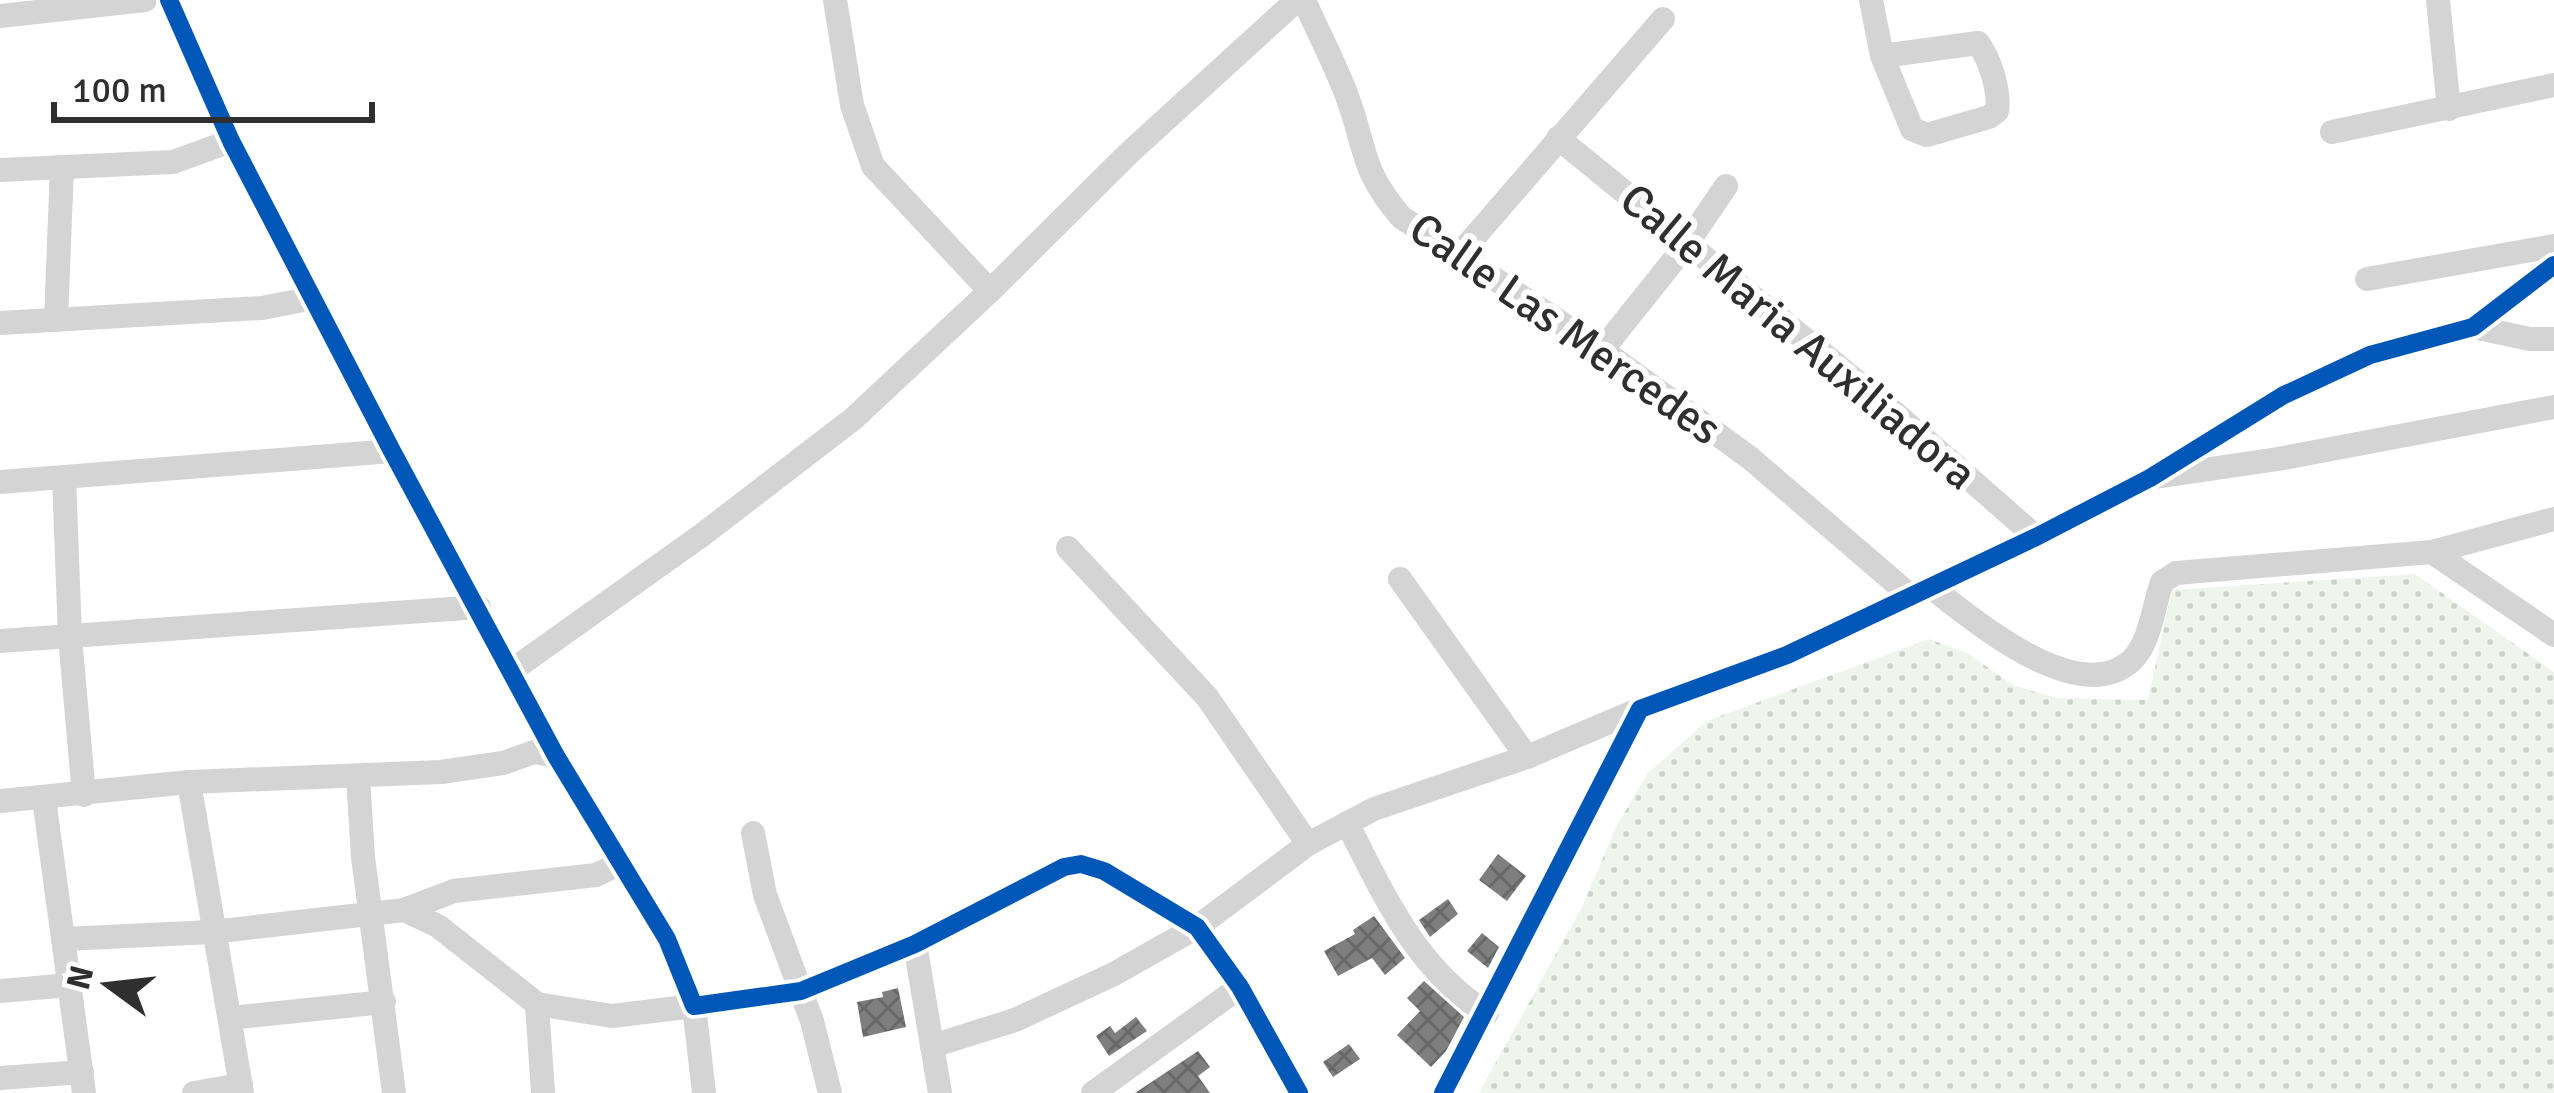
<svg xmlns="http://www.w3.org/2000/svg" width="2554" height="1093" viewBox="0 0 2554 1093" font-family="Signika,sans-serif">
<defs>
<pattern id="grass-dots" width="8" height="8" patternUnits="userSpaceOnUse" patternTransform="scale(3)"><rect width="8" height="8" fill="#eff5ec"/><path d="M2 2h.1M6 6h.1" fill="none" stroke="#cdd2cb" stroke-width="1.8" stroke-linecap="round"/></pattern>
<pattern id="building-cross-hatch" width="8" height="8" patternUnits="userSpaceOnUse" patternTransform="scale(3)"><rect width="8" height="8" fill="#7f7f7f"/><path d="M0 0l8 8M0 8l8-8" fill="none" stroke="#686868"/></pattern>
</defs>
<rect width="100%" height="100%" fill="#fff"/>
<path fill="url(#grass-dots)" d="M2415,574L2554,672V1093H1479L1582,907L1617,825L1648,773L1707,721L1929,639L1967,653L2013,685L2056,698L2148,700L2172,590Z"/>
<g fill="url(#building-cross-hatch)">
<path d="M1498,854L1526,876L1507,901L1479,880Z"/>
<path d="M1448,899L1458,914L1430,937L1419,920Z"/>
<path d="M1374,916L1405,958L1385,975L1372,958L1338,976L1324,951L1355,934L1353,930Z"/>
<path d="M1482,933L1499,947L1488,968L1467,951Z"/>
<path d="M1424,981L1464,1017L1446,1051L1431,1067L1397,1035L1420,1011L1407,998Z"/>
<path d="M898,988L906,1027L863,1037L857,1002L883,997L882,992Z"/>
<path d="M1136,1017L1147,1031L1109,1056L1096,1036L1110,1026L1115,1033Z"/>
<path d="M1349,1044L1360,1059L1333,1077L1323,1062Z"/>
<path d="M1198,1051L1210,1067L1198,1076L1210,1093H1135Z"/>
</g>
<g fill="none" stroke-linecap="round" stroke-linejoin="round">
<g stroke="#d4d4d4" stroke-width="24">
<path d="M169,0L231,141L392,451L556,756L667,939L694,1006L801,991L915,944L1064,867L1081,864L1104,871L1197,927L1240,987L1299,1093"/>
<path d="M835,0L852,105L873,166L990,291"/>
<path d="M1304,0C1318,32 1335,64 1347,96C1367,150 1360,169 1401,217L1602,350L1750,458L1912,597"/>
<path d="M1871,0L1882,56L1912,129L1927,135L1989,117L1997,111C2000,91 1990,59 1978,43L1882,56"/>
<path d="M2438,0L2449,109"/>
<path d="M0,16L145,0"/>
<path d="M2332,132L2554,85"/>
<path d="M1558,138L1888,407L2036,537"/>
<path d="M0,170L173,162L231,141"/>
<path d="M1457,257L1663,19"/>
<path d="M2367,279L2554,246"/>
<path d="M56,320L62,167"/>
<path d="M0,323L262,308L313,298"/>
<path d="M2473,327L2530,339H2554"/>
<path d="M1602,350L1686,245L1726,186"/>
<path d="M64,477L70,637L84,795"/>
<path d="M2155,477L2278,459L2554,407"/>
<path d="M0,482L392,451"/>
<path d="M1068,548L1207,697L1308,844"/>
<path d="M2432,552L2554,635"/>
<path d="M1400,579L1527,757"/>
<path d="M1932,588C1974,620 2079,710 2132,660C2151,641 2153,607 2162,582L2176,573L2432,552L2554,519"/>
<path d="M0,641L479,607"/>
<path d="M511,671L702,535L853,419L990,291L1129,153L1297,0"/>
<path d="M358,777L363,857L394,1093"/>
<path d="M189,782L242,1093"/>
<path d="M44,799L84,1093"/>
<path d="M0,801L189,782L441,772L503,763L534,752L556,756"/>
<path d="M1347,823C1384,895 1416,969 1487,1013"/>
<path d="M753,833L765,895L812,1021L830,1093"/>
<path d="M404,910L454,891L596,875L621,863"/>
<path d="M64,939L212,932L404,910L438,926L537,1004L612,1016L694,1006L704,1093"/>
<path d="M915,944L940,1093"/>
<path d="M0,991L70,985"/>
<path d="M537,1004L543,1093"/>
<path d="M230,1018L384,1002"/>
<path d="M932,1046L1015,1020L1114,974L1197,927L1308,844L1374,809L1527,757L1640,709"/>
<path d="M0,1078L82,1072"/>
<path d="M194,1093L241,1085"/>
<path d="M1093,1093L1240,987"/>
<path d="M1443,1093L1640,709L1787,655L2036,537L2150,478L2284,395L2370,355L2473,327L2554,265"/>
</g>
<g stroke="#fff" stroke-width="26">
<g id="cycleway">
<path d="M169,0L231,141L392,451L556,756L667,939L694,1006L801,991L915,944L1064,867L1081,864L1104,871L1197,927L1240,987L1299,1093"/>
<path d="M1443,1093L1640,709L1787,655L2036,537L2150,478L2284,395L2370,355L2473,327L2554,265"/>
</g>
</g>
<use href="#cycleway" stroke="#0057b8" stroke-width="18"/>
</g>
<g text-anchor="middle" dominant-baseline="central" stroke-width="12" stroke-linejoin="round" paint-order="stroke">
<g font-size="45" fill="#2f2f2f" stroke="#fff">
<text transform="translate(1565 329) rotate(35)">Calle Las Mercedes</text>
<text transform="translate(1798 337) rotate(40)">Calle Maria Auxiliadora</text>
</g>
</g>
<g transform="translate(108 985) rotate(285)" stroke="#ffffff" stroke-width="9" paint-order="stroke">
<path d="M0-9L21 45L0 30L-21 45Z" fill="#2f2f2f"/>
<text y="-18" font-size="33" font-weight="bold" text-anchor="middle" fill="#2f2f2f">N</text>
</g>
<path d="M54 102v18h318v-18" fill="none" stroke="#2f2f2f" stroke-width="6"/>
<text x="72" y="102" font-size="36" fill="#2f2f2f" stroke="#ffffff" stroke-width="9" paint-order="stroke">100 m</text>
</svg>
